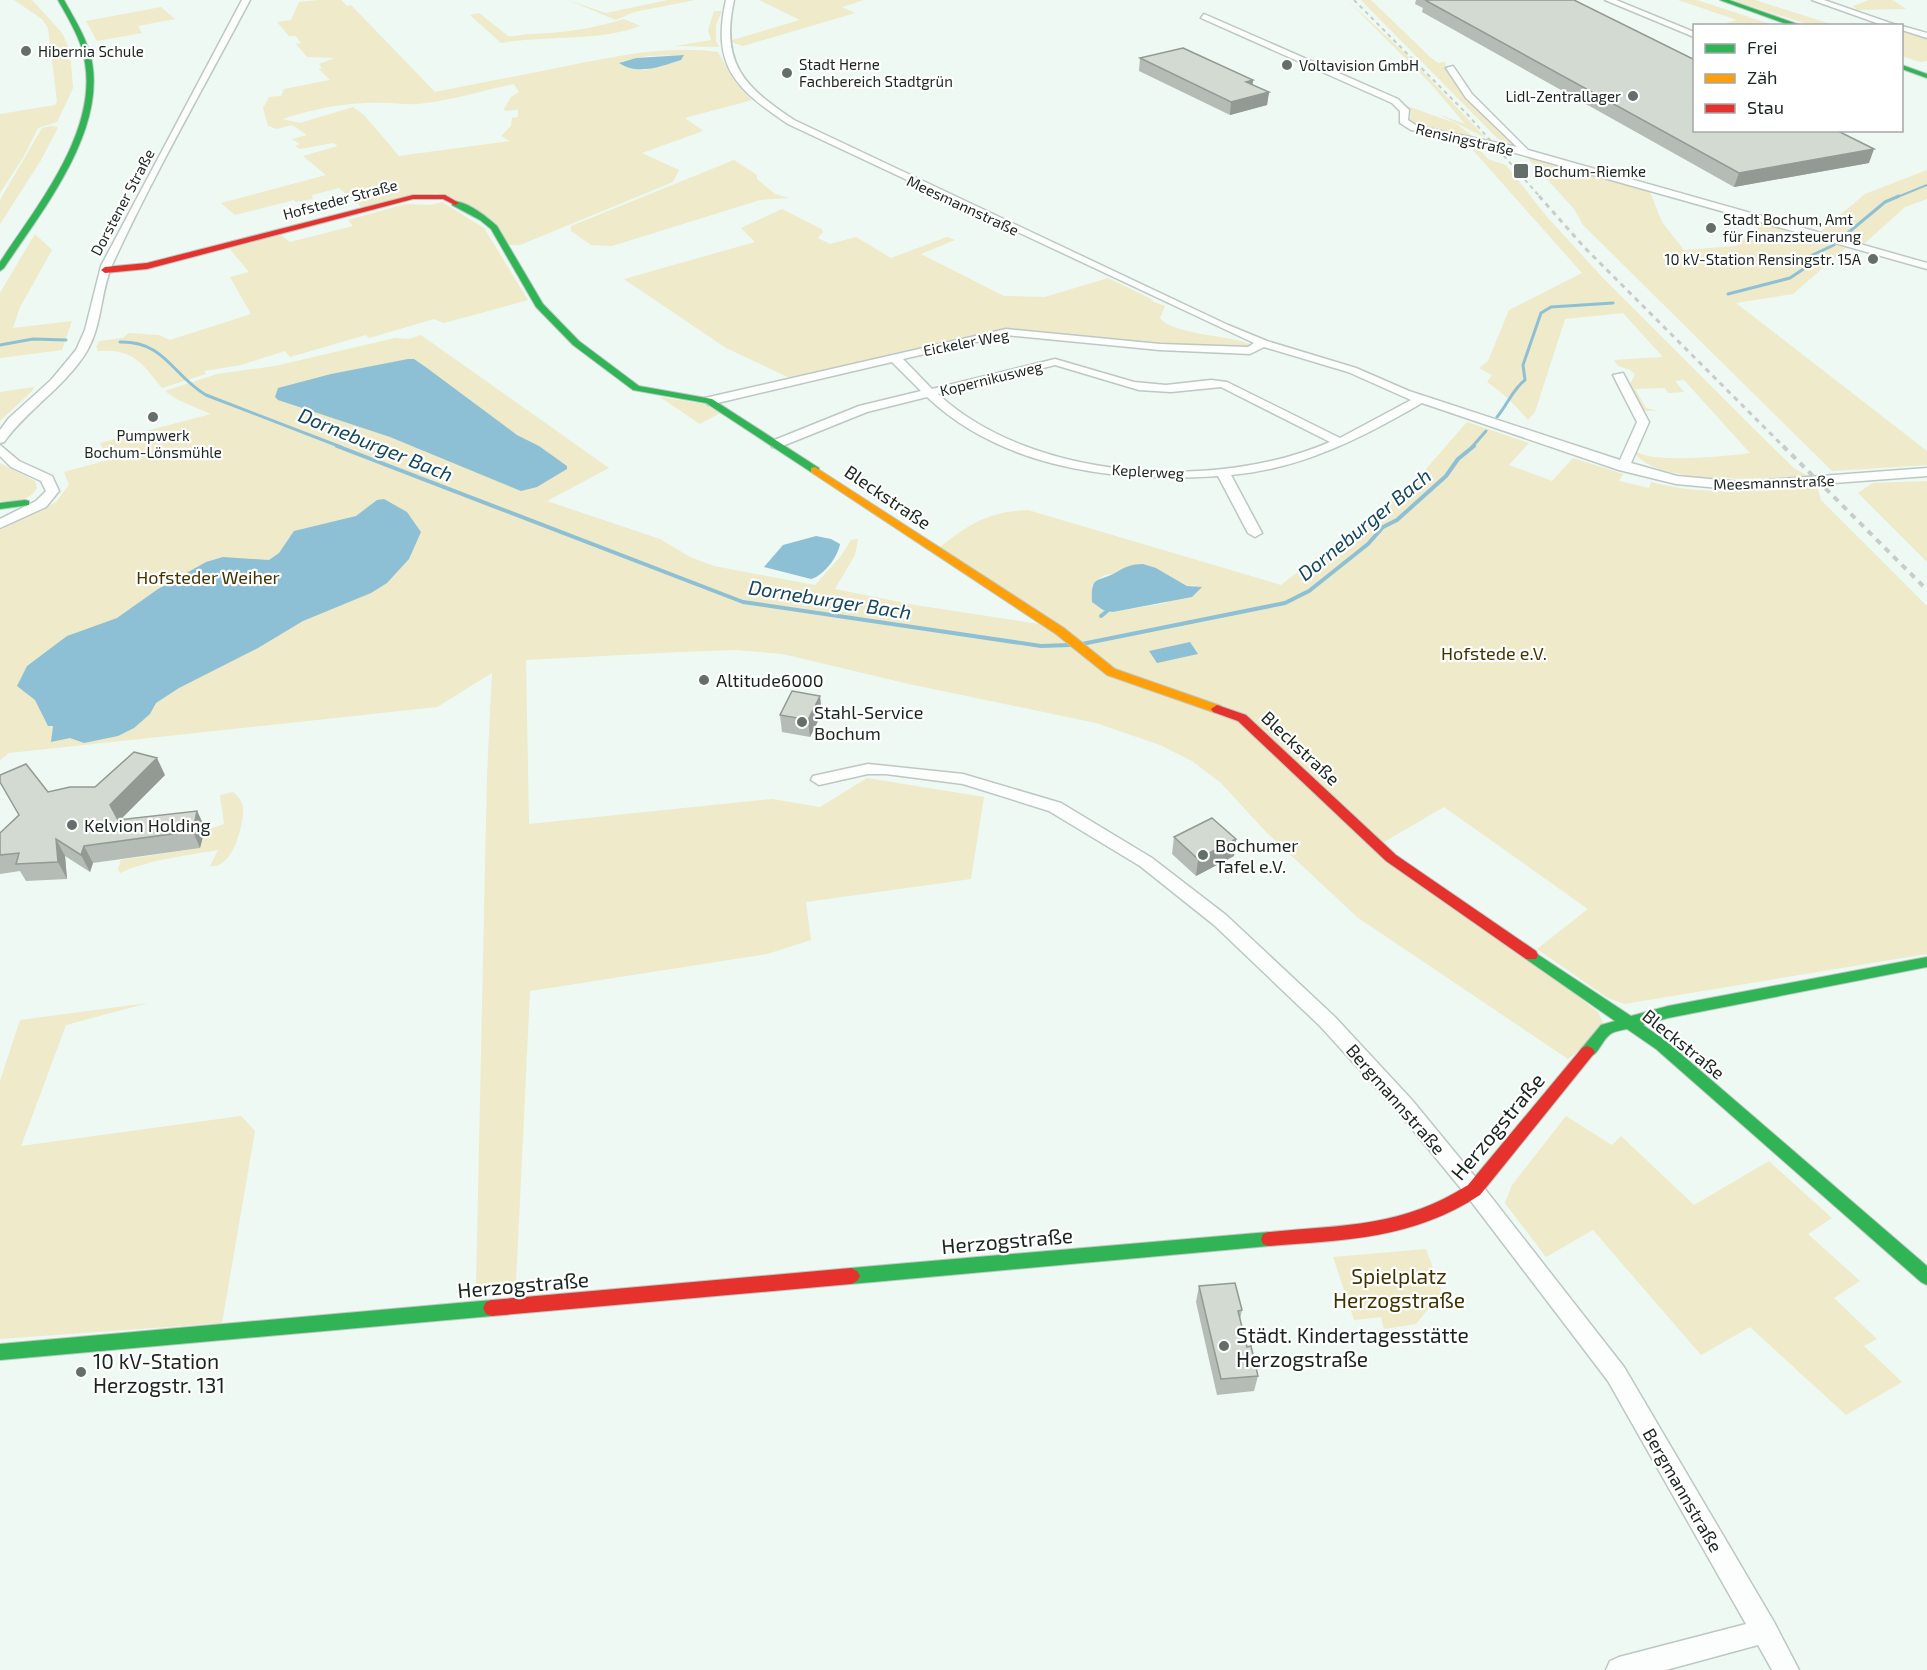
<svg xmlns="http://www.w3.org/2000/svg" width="1927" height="1670" viewBox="0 0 1927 1670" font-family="'Exo 2',sans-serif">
<rect width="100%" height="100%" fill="#edf9f2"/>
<g fill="#eeeaca" fill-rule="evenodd">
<path d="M14,0H32L62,33L70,51L73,88L57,122L38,128L24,156L0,193V114L55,105L57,101L48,28L42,19Z"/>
<path d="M319,0H341L347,6L351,5L435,92C479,83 523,75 567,66C617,56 667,45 718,52L735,82L752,100L685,118L703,131L642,153L679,170L673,182L520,245H510L496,228L436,193L364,209L339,188L312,195L313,199L295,202L294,200L235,215L221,203L326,175L303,156L338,146L333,143L300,149L295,146L300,144L292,139L307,135L292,125L277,129L268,126L263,108L269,97L281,96L284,89L330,80L319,69L322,68L319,64L335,58L307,57L296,44L301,43L296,36H289L277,22L291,20L299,2ZM684,55L681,60L645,70L622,66V61L648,56ZM514,84L519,92L511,97L504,109L505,111L518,110V117L512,118L511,126L501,136L510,141L399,156L364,115L353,107L300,123L282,119C325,105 361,100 405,104C434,106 484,90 514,84Z"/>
<path d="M568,0L606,13L668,0H695L634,12L616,20Z"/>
<path d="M759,0H864L842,7L855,13L743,46L729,41L800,20Z"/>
<path d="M1347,0L1408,56L1486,138L1438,114L1465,124L1431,84Z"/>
<path d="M1361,0H1371L1430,57L1438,63L1445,62C1446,83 1496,127 1514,145L1500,141Z"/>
<path d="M1678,0H1697L1773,25H1732L1726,23L1737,20Z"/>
<path d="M1732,0H1755L1834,25H1810Z"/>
<path d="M1869,0H1893L1906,9L1857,10L1853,6Z"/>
<path d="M161,7L175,19L138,26L142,33L97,41L86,21Z"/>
<path d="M714,11H722L716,25V41L719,47L675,46L711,40L708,30Z"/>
<path d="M479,13L508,36C516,37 523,34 531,34C566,33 594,28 624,19L640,26C598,42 545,35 501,43L470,15Z"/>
<path d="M1902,30L1927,38V61L1920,62L1902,56Z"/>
<path d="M1407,106L1455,123L1474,137L1415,125L1410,121L1411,112Z"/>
<path d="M51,126L58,127L41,160L0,224V200L42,128Z"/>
<path d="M1464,140L1473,142L1488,159L1506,165L1547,217L1603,278L1761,436L1794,468L1808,476C1767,478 1663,487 1635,454L1636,451C1650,464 1729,456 1750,453L1684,380L1675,381L1684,392L1668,393L1665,388L1635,389L1646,408L1657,411H1644L1629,386L1635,374L1630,370L1618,366L1614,360L1663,357L1623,313L1565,319L1535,412L1528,420C1516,406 1501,391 1487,382L1492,375L1479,368L1488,361L1509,310L1582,273Z"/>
<path d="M1527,157L1650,192L1662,222L1684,250L1736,246L1762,224L1846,248L1793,294L1736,303L1927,451V465L1832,471L1583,225L1574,209Z"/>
<path d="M734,160L757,175V179L775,194L789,198L760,200L612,246L591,245L571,231V226Z"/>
<path d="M1927,170V199L1905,207L1865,243L1821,231L1865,194Z"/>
<path d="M442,202L484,228L528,300L444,323L434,319L369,338L366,335L290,357L285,351L241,365L204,371L206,374L162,388C141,362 134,349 97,351L98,348H96L99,341L123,338L128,333L159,335L170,340L251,314L230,277L249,272L229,248L281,235L290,242L353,226L348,220L406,204L431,205Z"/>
<path d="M782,209L821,229L823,232L818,238L830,244L856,237L891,258L947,237L955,240L921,254L1004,296L1045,297L1108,278L1153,300L1151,301L1165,306L1160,318C1173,335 1228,335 1250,344L1245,348L1169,346L1017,331L792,379L726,348L624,279L755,242L741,228Z"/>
<path d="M35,234L52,250L20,307L13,328L72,321L62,350L0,358V293Z"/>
<path d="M421,335L609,468L547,501L660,539L690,557L714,566L815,585L841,556L851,540L858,539L855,555L835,589L915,605L1039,624L940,547C971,523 988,512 1028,510L1281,585L1419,477L1467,422L1529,443L1509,465L1552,481L1573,458L1623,474L1619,481L1649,488L1651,482C1707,497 1761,490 1817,486L1821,500L1927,606V954L1624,1004L1608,998L1537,949L1588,909L1444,807L1384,842L1342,814L1598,1012L1606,1029L1568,1059L1357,917L1266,832L1221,783L1192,761L1160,745L1096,723L909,684L783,654L737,650L679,652L526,660L529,824L772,799L820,807L867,778L984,797L971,879L806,902L811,940L767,954L530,991L516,1283L476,1287L487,775L492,673L437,707L9,753L0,760V530L56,502L69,485L64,472L108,460L100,443L211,414L178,400L165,391L217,374L275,366L395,338L409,339ZM1156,568L1188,586L1196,585L1166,603L1113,612L1091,586L1104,575Z"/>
<path d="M34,387L32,391L0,421V392Z"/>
<path d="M660,397L704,404L720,413L700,424Z"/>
<path d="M0,463L35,481L37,488C29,502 14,501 0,501Z"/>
<path d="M1927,481V562L1858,493L1873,483Z"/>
<path d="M233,792C238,796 242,801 243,808C244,825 232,870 210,866L218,850C189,855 147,860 120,873L118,869L121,860L200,848L204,831L224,824L220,795Z"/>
<path d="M148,1003L66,1025L21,1146L241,1116L255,1131L222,1323L0,1339V1081L20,1020Z"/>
<path d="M1566,1116L1612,1145L1621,1136L1694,1205L1769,1161L1832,1218L1808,1234L1860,1281L1834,1298L1877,1339L1864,1346L1902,1382L1846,1415L1750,1327L1701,1355L1593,1230L1546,1257L1505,1203L1512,1185Z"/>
<path d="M1426,1249L1442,1292L1416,1324L1384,1329L1381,1317L1354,1320L1333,1257Z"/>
</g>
<g fill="#8ec0d5">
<path d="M684,55L681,60C662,66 638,76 619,63L636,58Z"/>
<path d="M408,359H414L427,368L517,435L539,446L567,466V469L537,487L521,491L390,437L278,400L275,397L278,388L331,374Z"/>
<path d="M384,499L407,512L421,532L409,559L387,583L371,593L303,621L258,648L179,688L156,703L150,714L134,728L118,736L84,743L70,738L51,742L53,726H48L35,700L17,686L27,666L67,636L117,618L158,589L206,562L223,557L269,560L279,553L294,531L356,516L377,500Z"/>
<path d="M816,536L831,539L840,544C838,557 823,576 811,579L764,567L783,545Z"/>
<path d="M1143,564L1156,568L1187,586L1202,587L1192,597L1113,612L1103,610L1092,602C1091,575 1096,583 1115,573C1125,567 1131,564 1143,564Z"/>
<path d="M1190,642L1198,654L1157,663L1149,651Z"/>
</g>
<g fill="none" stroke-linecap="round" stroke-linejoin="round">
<path stroke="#8ec0d5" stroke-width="2" d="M1895,198L1927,185"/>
<g stroke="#8ec0d5" stroke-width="3">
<path d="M1843,237L1885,202L1899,196"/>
<path d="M1728,294L1790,278L1805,268L1808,257L1834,245"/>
<path d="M120,342C165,341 172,375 206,395L341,447"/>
<path d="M0,345L33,339L66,340"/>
<path d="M1497,417C1508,404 1512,390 1525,380L1523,365L1541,313L1551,307L1613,303"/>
<path d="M1472,447L1486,431"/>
</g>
<g stroke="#8ec0d5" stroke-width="4">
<path d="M337,446L743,602L1041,646L1070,645"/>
<path d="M1101,616L1112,607"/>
<path d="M1082,644L1285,603L1309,591L1368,544L1383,527L1397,520L1446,476L1458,459L1474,446"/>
</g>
<g stroke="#bdc8c2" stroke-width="3">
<g id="street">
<path d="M242,0H250C204,87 154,174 113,263C100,291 103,323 87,351C66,386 28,409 4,442L0,443V430L9,418L51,380L76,350L85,330L101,266Z"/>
<path d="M726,0H734C720,63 744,87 794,120L1228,325L1267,341L1356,368L1409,391L1620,460L1637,422L1613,375L1623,373L1649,422L1631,463L1677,476L1741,482L1927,468V476L1741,490L1676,484L1619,470L1422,403C1362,438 1301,469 1231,475L1262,533L1255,537L1248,533L1218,476C1118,483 1003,469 927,397L867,412L780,447H772V441L859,406L921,391L892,362L709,405L703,401L705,398L1006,329L1160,344L1248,347L1254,343L788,124C736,89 711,66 726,0ZM1006,335L1160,350L1250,354L1264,347L1348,372L1411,400L1340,438L1227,382L1211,380L1166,385L1134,382L1055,359L932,389L903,359ZM1055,365L1139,390L1171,392L1221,387L1330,442C1215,492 1032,481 938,394Z"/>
<path d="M1605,0H1616L1694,32V37Z"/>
<path d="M1812,0H1824L1899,26H1885Z"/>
<path d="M1204,14L1398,99L1409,110L1408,120L1417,126L1517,147L1466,98L1446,68L1453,66L1472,94L1528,150L1927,263V269L1494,147L1411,130L1400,123V111L1392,103L1201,18Z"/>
<path d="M1902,26L1927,33V38L1902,30Z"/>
<path d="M0,445L19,461L52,476L59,491L46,507L0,528V519L36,501L46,491L41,481L11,467L0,456Z"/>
<path d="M868,764L963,774L1061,803L1152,858L1226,915L1335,1017L1412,1100L1481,1184L1624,1367L1774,1622L1799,1670H1772L1758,1645L1666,1670H1606L1610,1661L1619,1657L1746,1624L1608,1381L1467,1196L1398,1112L1321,1027L1214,925L1140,866L1049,811L963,784L886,774H868L819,785L811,780L813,776Z"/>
</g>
</g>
<g stroke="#bdc8c2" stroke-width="2">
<g id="fast">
<path d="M58,0H64C75,20 88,40 92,62C105,134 41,212 4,268L0,271V262C36,207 97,133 85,63C82,40 69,20 58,0Z"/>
<path d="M1720,0H1729L1803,26H1792Z"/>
<path d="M1902,65L1927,74V78L1902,69Z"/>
<path d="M452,201C467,201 486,216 497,226L543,304L579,341L639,386L712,399L819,468V472H811L706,403L633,390L573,345L536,307L491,229L480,220L452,205Z"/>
<path d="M25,500L29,501V505L0,509V503Z"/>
<path d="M1531,950L1631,1016L1668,1006L1927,957V967L1668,1018L1643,1025L1666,1041L1927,1266V1285L1921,1282L1656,1049L1627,1029C1622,1030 1616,1031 1612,1033C1600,1040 1598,1062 1582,1056L1579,1052L1582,1048L1601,1025L1615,1021L1526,959L1524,955L1526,951Z"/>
<path d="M1269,1232L1275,1234L1277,1239L1275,1244L1269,1246L851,1284L845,1281L842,1276L845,1271L851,1268Z"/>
<path d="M492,1300L498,1302L501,1308L498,1314L492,1316L0,1360V1344Z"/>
</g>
</g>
<g stroke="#bdc8c2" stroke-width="2">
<path id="slow" d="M815,467L1064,628L1115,669L1221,706L1223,709L1217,713L1213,712L1107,675L1056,634L811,472V468Z"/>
</g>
<g stroke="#bdc8c2" stroke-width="2">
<g id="jam">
<path d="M413,195H445L459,203L455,205L443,199H413L147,269L105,273L101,270L105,267L147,263Z"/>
<path d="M1217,705L1246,715L1396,855L1536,951L1538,955L1536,959H1526L1386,861L1238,721L1213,712L1211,709Z"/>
<path d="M1587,1046L1592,1048L1595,1052L1592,1056L1480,1195C1413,1239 1346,1240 1269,1246L1263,1244L1261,1239L1263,1234L1269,1232C1343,1225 1403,1227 1468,1185L1582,1048Z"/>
<path d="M851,1268L857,1271L860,1276L857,1281L851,1284L492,1316L486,1314L483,1308L486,1302L492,1300Z"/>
</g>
</g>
<use href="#street" fill="#fcfefd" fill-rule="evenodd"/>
<use href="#fast" fill="#30b455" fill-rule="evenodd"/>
<use href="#slow" fill="#ff9f0a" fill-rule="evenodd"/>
<use href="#jam" fill="#e5322d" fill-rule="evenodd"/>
<path stroke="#c8ccca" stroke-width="2" stroke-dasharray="4 4" stroke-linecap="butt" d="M1354,0L1468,115L1541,198"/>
<path stroke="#c8ccca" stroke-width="3" stroke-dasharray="5 5" stroke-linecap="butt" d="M1539,196L1584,247L1784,447"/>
<path stroke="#c8ccca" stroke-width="4" stroke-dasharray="6 6" stroke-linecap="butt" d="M1783,446L1927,590"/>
</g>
<g fill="#b5bbb5">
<path d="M1416,0H1574L1869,163L1734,187L1422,12L1423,8L1415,4Z"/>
<path d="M1140,58L1253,80L1252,85L1269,92L1267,105L1230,115L1139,71Z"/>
<path d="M822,713L810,737L782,732L780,715Z"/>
<path d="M165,775L120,820L197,811L205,828L200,848L93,863L90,872L65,856L67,879L26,881L20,871L0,874V833L19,815L0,782L48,792L95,787Z"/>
<path d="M1174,837L1234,856L1196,876L1172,854Z"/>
<path d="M1199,1286L1242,1310L1240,1319L1247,1347L1258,1376L1254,1391L1217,1395L1196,1302Z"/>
</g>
<g fill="#939993">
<path d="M1253,80L1252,93L1246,82Z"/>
<path d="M1269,92L1267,105L1230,115L1231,102Z"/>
<path d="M1874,149L1869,163L1734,187L1739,173Z"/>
<path d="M820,696L822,713L810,737L808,720Z"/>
<path d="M157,758L165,775L118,822L110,805Z"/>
<path d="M197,811L205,828L200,848L193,831Z"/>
<path d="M56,839L65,856L67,879L58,862Z"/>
<path d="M1236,839L1234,856L1196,876L1198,859Z"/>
<path d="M84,846L93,863L90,872L81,855Z"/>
</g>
<g fill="#d2dad2" stroke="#939993" stroke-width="1.5">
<path d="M1425,0H1574L1695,60V130H1836L1874,149L1739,173Z"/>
<path d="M1183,48L1253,80L1246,82L1269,92L1231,102L1140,58Z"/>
<path d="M792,691L820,696L808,720L780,715Z"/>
<path d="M134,752L157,758L110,805L118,820L197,811L193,831L84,846L81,855L56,839L58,862L16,864L19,853L0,855V833L19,815L0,782V775L26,764L48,792L70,787H95Z"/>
<path d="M1212,818L1236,839L1198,859L1174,837Z"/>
<path d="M1235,1283L1242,1310L1238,1311L1247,1347L1251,1346L1258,1376L1221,1379L1199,1286Z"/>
</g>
<g fill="#646f6a" stroke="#fff" stroke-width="2">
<circle cx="26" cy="51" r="6"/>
<circle cx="1287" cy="65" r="6"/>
<circle cx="787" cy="73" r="6"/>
<circle cx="1633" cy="96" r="6"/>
<rect x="1513" y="163" width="16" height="16" rx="3"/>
<circle cx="1711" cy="228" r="6"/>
<circle cx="1873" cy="259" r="6"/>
<circle cx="153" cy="417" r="6"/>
<circle cx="704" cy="680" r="6"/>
<circle cx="802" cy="722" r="6"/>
<circle cx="72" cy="825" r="6"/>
<circle cx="1203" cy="855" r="6"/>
<circle cx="1224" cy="1346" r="6"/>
<circle cx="81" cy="1372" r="6"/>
</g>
<g text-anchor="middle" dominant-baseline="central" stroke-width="4.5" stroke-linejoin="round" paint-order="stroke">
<g font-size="15" fill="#1a2520" stroke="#fff" text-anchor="start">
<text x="38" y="51">Hibernia Schule</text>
<text x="799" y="64">Stadt Herne<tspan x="799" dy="17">Fachbereich Stadtgrün</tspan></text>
<text x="1299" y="65">Voltavision GmbH</text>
<text x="1621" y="96" text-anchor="end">Lidl-Zentrallager</text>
<text x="1534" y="171">Bochum-Riemke</text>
<text x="1723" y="219">Stadt Bochum, Amt<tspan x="1723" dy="17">für Finanzsteuerung</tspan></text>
<text x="1861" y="259" text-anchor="end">10 kV-Station Rensingstr. 15A</text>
<text x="153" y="435" text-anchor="middle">Pumpwerk<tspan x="153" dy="17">Bochum-Lönsmühle</tspan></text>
</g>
<g font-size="15" fill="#1a2520" stroke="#fff">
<text transform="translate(1465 139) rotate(13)">Rensingstraße</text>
<text transform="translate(340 199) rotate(-15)">Hofsteder Straße</text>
<text transform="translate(122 202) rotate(-62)">Dorstener Straße</text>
<text transform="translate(963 205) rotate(25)">Meesmannstraße</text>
<text transform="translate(966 342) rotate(-11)">Eickeler Weg</text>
<text transform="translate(991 378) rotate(-14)">Kopernikusweg</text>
<text transform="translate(1148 471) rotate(3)">Keplerweg</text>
<text transform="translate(1774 482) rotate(-2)">Meesmannstraße</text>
</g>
<g font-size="18" fill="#1a2520" stroke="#fff">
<text transform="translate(888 497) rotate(34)">Bleckstraße</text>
<text transform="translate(1301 748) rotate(43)">Bleckstraße</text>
<text transform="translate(1684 1044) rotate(39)">Bleckstraße</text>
<text transform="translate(1396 1099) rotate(49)">Bergmannstraße</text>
<text transform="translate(1683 1490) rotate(60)">Bergmannstraße</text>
</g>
<g font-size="18" fill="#413300" stroke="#fff">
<text x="208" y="577">Hofsteder Weiher</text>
<text x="1494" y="653">Hofstede e.V.</text>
</g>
<g font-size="18" fill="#1a2520" stroke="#fff" text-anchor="start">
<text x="716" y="680">Altitude6000</text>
<text x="814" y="712">Stahl-Service<tspan x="814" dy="21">Bochum</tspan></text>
<text x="84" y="825">Kelvion Holding</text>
<text x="1215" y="845">Bochumer<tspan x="1215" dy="21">Tafel e.V.</tspan></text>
</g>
<g font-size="20" font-style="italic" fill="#11475f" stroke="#fff">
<text transform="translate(376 444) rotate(22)">Dorneburger Bach</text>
<text transform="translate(1364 524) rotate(-39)">Dorneburger Bach</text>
<text transform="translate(830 599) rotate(9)">Dorneburger Bach</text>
</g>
<g font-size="21" fill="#1a2520" stroke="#fff">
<text transform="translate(1497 1126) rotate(-50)">Herzogstraße</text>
<text transform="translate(1007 1240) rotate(-5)">Herzogstraße</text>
<text transform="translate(523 1284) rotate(-5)">Herzogstraße</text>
</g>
<g font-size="21" fill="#413300" stroke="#fff">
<text x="1399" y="1275">Spielplatz<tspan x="1399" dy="24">Herzogstraße</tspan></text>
</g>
<g font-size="21" fill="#1a2520" stroke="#fff" text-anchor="start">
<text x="1236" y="1334">Städt. Kindertagesstätte<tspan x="1236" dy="24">Herzogstraße</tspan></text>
<text x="93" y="1360">10 kV-Station<tspan x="93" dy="24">Herzogstr. 131</tspan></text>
</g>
</g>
<rect x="1693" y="24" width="210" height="108" fill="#ffffff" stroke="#a3a8a6" stroke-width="1.5"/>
<rect x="1705" y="44" width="30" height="9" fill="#30b455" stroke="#a3a8a6" stroke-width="1.5"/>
<text x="1747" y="54" font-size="18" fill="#1a2520">Frei</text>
<rect x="1705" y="74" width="30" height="9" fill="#ff9f0a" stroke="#a3a8a6" stroke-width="1.5"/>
<text x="1747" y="84" font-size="18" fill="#1a2520">Zäh</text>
<rect x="1705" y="104" width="30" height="9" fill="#e5322d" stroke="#a3a8a6" stroke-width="1.5"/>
<text x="1747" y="114" font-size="18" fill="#1a2520">Stau</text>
</svg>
